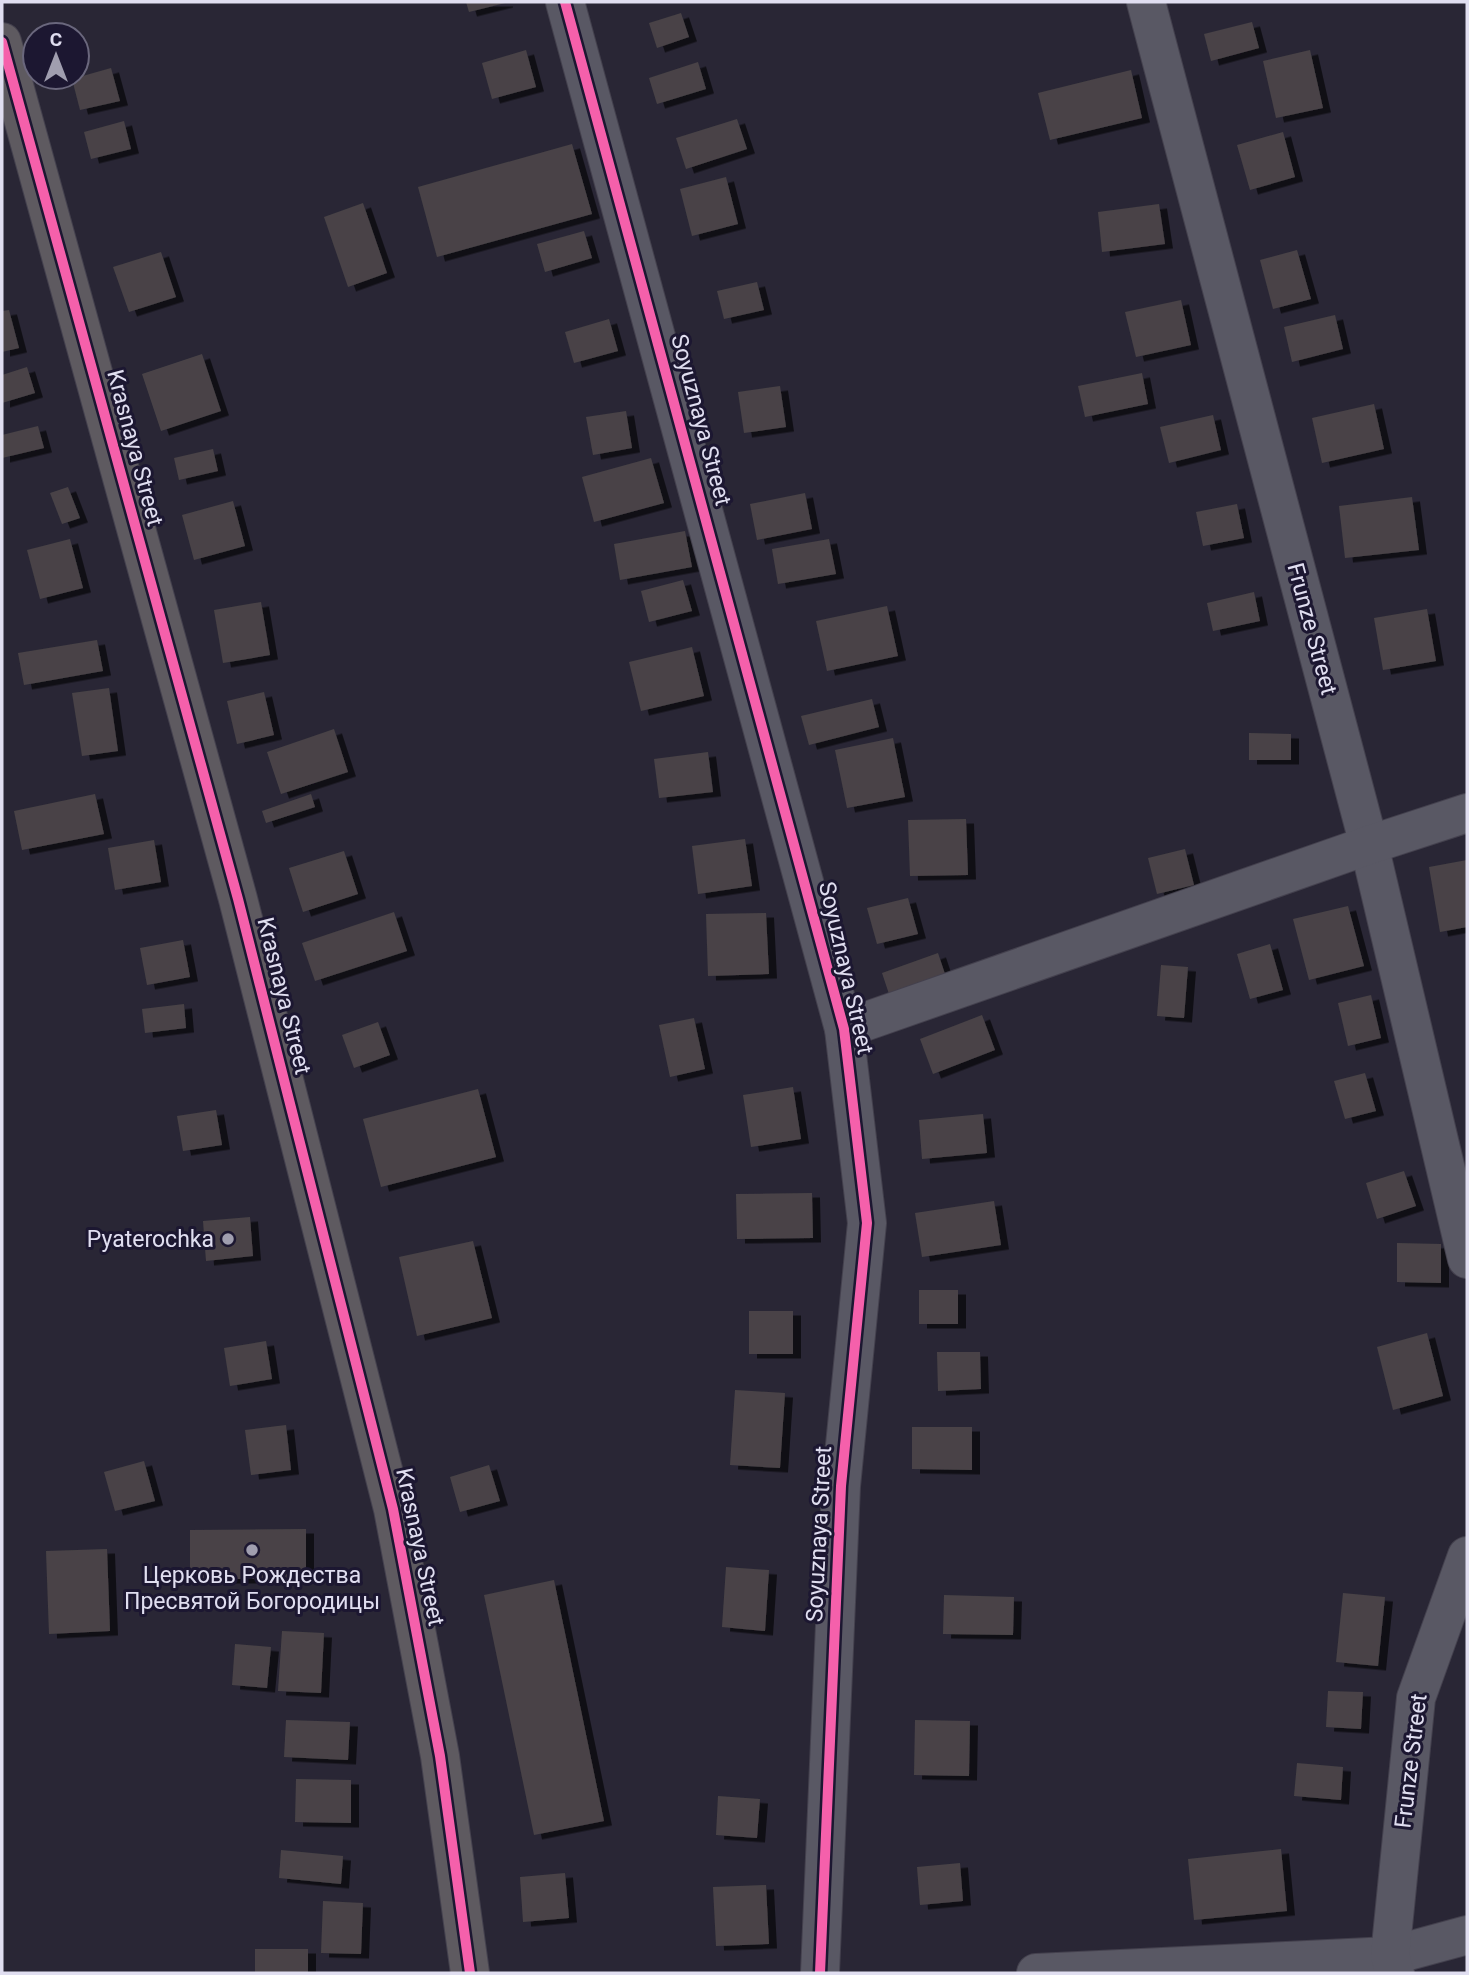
<svg xmlns="http://www.w3.org/2000/svg" width="1469" height="1975" viewBox="0 0 1469 1975" font-family="Roboto,sans-serif">
<defs>
<filter id="shadow"><feDropShadow dx="8" dy="4.5" stdDeviation="0" flood-color="#0009"/></filter>
</defs>
<rect width="100%" height="100%" fill="#292635"/>
<g fill="#484346" filter="url(#shadow)">
<path d="M466,2H505V3L469,12Z"/>
<path d="M681,13L689,37L657,48L649,23Z"/>
<path d="M1252,22L1259,48L1211,61L1204,34Z"/>
<path d="M526,50L536,87L492,99L482,63Z"/>
<path d="M1310,50L1323,108L1276,118L1263,61Z"/>
<path d="M698,62L706,89L657,104L649,78Z"/>
<path d="M111,68L120,101L80,110L72,79Z"/>
<path d="M1131,70L1142,118L1050,140L1038,93Z"/>
<path d="M737,119L747,149L686,169L676,138Z"/>
<path d="M124,121L131,149L91,159L84,132Z"/>
<path d="M1283,132L1295,177L1250,190L1237,145Z"/>
<path d="M572,144L592,214L437,257L418,187Z"/>
<path d="M726,177L738,224L692,236L680,189Z"/>
<path d="M363,203L387,273L348,287L324,217Z"/>
<path d="M1159,204L1165,244L1102,252L1098,212Z"/>
<path d="M584,231L592,258L545,272L537,244Z"/>
<path d="M1297,250L1311,299L1273,309L1260,260Z"/>
<path d="M161,252L176,297L129,312L113,267Z"/>
<path d="M757,282L764,310L724,319L717,291Z"/>
<path d="M1181,300L1191,345L1136,357L1125,312Z"/>
<path d="M9,310L19,348L2,352V311Z"/>
<path d="M1335,315L1343,349L1292,362L1284,327Z"/>
<path d="M609,319L618,351L574,363L565,332Z"/>
<path d="M202,354L221,411L161,431L142,374Z"/>
<path d="M27,367L35,393L2,403V375Z"/>
<path d="M1142,373L1148,404L1085,417L1078,386Z"/>
<path d="M780,386L786,427L744,433L738,392Z"/>
<path d="M1374,404L1384,449L1322,463L1312,418Z"/>
<path d="M626,411L632,448L593,455L586,417Z"/>
<path d="M1213,415L1221,450L1169,463L1160,427Z"/>
<path d="M38,426L44,448L2,458V435Z"/>
<path d="M213,449L218,471L179,480L174,458Z"/>
<path d="M651,458L664,503L594,522L582,477Z"/>
<path d="M68,487L80,518L62,524L50,493Z"/>
<path d="M805,493L812,529L757,540L750,504Z"/>
<path d="M1412,497L1419,550L1345,558L1339,506Z"/>
<path d="M233,501L245,546L194,560L182,515Z"/>
<path d="M1237,504L1244,538L1203,546L1196,512Z"/>
<path d="M685,531L692,567L620,580L614,544Z"/>
<path d="M70,539L83,588L40,599L27,550Z"/>
<path d="M829,539L836,574L778,584L772,549Z"/>
<path d="M683,580L692,611L649,622L641,591Z"/>
<path d="M1254,592L1260,621L1213,631L1207,603Z"/>
<path d="M261,602L270,655L223,663L214,610Z"/>
<path d="M887,606L898,656L827,671L816,621Z"/>
<path d="M1427,609L1436,661L1383,670L1374,618Z"/>
<path d="M97,640L103,671L24,685L18,653Z"/>
<path d="M692,647L704,696L641,711L629,662Z"/>
<path d="M109,688L118,751L82,756L72,693Z"/>
<path d="M264,692L274,735L237,744L227,701Z"/>
<path d="M872,699L879,727L809,745L801,716Z"/>
<path d="M334,729L348,772L281,794L267,752Z"/>
<path d="M1249,733L1291,734V760H1249Z"/>
<path d="M893,738L905,797L847,808L835,750Z"/>
<path d="M708,752L713,792L659,798L654,759Z"/>
<path d="M95,794L104,834L22,850L14,811Z"/>
<path d="M311,794L315,807L266,823L262,811Z"/>
<path d="M966,819L968,875L910,876L908,820Z"/>
<path d="M745,839L752,886L698,894L692,846Z"/>
<path d="M154,840L161,882L115,890L108,848Z"/>
<path d="M1185,849L1194,885L1157,894L1148,858Z"/>
<path d="M344,851L358,894L303,912L289,868Z"/>
<path d="M1467,860V927L1440,932L1429,867Z"/>
<path d="M908,898L918,934L877,944L867,908Z"/>
<path d="M1348,906L1364,966L1309,980L1293,919Z"/>
<path d="M394,912L407,951L315,981L302,943Z"/>
<path d="M766,913L769,974L708,976L706,914Z"/>
<path d="M183,940L190,977L147,985L140,948Z"/>
<path d="M1270,944L1283,990L1250,999L1237,954Z"/>
<path d="M938,953L946,977L890,997L882,973Z"/>
<path d="M1161,965L1188,967L1184,1018L1157,1016Z"/>
<path d="M1371,995L1381,1038L1348,1046L1338,1003Z"/>
<path d="M184,1004L186,1028L145,1033L142,1009Z"/>
<path d="M982,1015L995,1050L933,1074L920,1039Z"/>
<path d="M694,1018L705,1069L670,1077L659,1025Z"/>
<path d="M378,1022L390,1055L354,1068L342,1035Z"/>
<path d="M1365,1073L1376,1111L1345,1119L1334,1081Z"/>
<path d="M793,1087L801,1139L751,1147L743,1095Z"/>
<path d="M478,1089L496,1157L381,1187L363,1119Z"/>
<path d="M216,1110L222,1145L183,1151L177,1116Z"/>
<path d="M983,1114L987,1153L922,1159L919,1120Z"/>
<path d="M1404,1171L1416,1206L1377,1219L1366,1183Z"/>
<path d="M812,1193L813,1238L737,1239L736,1194Z"/>
<path d="M994,1201L1001,1245L922,1257L915,1213Z"/>
<path d="M250,1217L253,1256L206,1261L203,1221Z"/>
<path d="M473,1241L492,1318L417,1336L399,1257Z"/>
<path d="M1397,1243L1441,1244V1283L1397,1282Z"/>
<rect x="919" y="1290" width="39" height="34"/>
<rect x="749" y="1311" width="44" height="43"/>
<path d="M1427,1333L1443,1396L1393,1410L1377,1347Z"/>
<path d="M266,1341L272,1379L230,1386L224,1348Z"/>
<path d="M937,1352H980L981,1389L938,1391Z"/>
<path d="M735,1390L785,1393L780,1468L730,1465Z"/>
<path d="M286,1425L291,1470L251,1475L245,1430Z"/>
<path d="M912,1427H972V1470L912,1469Z"/>
<path d="M144,1461L155,1501L115,1511L104,1472Z"/>
<path d="M489,1465L500,1501L460,1512L450,1477Z"/>
<path d="M306,1529V1579H190V1530Z"/>
<path d="M107,1549L110,1631L49,1634L46,1551Z"/>
<path d="M726,1567L769,1570L765,1631L722,1627Z"/>
<path d="M554,1580L604,1821L534,1835L484,1595Z"/>
<path d="M1343,1593L1385,1597L1378,1666L1336,1662Z"/>
<path d="M944,1595L1014,1597L1013,1635L943,1634Z"/>
<path d="M282,1631L324,1633L321,1693L278,1691Z"/>
<path d="M235,1644L271,1647L267,1688L232,1685Z"/>
<path d="M1328,1691L1363,1692L1361,1729L1326,1727Z"/>
<path d="M286,1720L350,1722L348,1760L284,1757Z"/>
<path d="M915,1720L970,1721L969,1776L914,1775Z"/>
<path d="M1297,1763L1343,1767L1341,1800L1294,1796Z"/>
<path d="M296,1779L351,1780V1823L295,1822Z"/>
<path d="M718,1796L760,1799L757,1838L716,1835Z"/>
<path d="M1281,1849L1287,1911L1194,1920L1188,1859Z"/>
<path d="M281,1850L343,1856L341,1884L279,1878Z"/>
<path d="M960,1863L963,1901L920,1905L917,1867Z"/>
<path d="M565,1873L569,1918L523,1922L520,1877Z"/>
<path d="M766,1885L769,1944L716,1946L713,1887Z"/>
<path d="M323,1901L363,1903L361,1954L321,1953Z"/>
<rect x="255" y="1949" width="53" height="24"/>
</g>
<g fill="none" stroke-linecap="round" stroke-linejoin="round">
<g stroke="#44414e" stroke-width="40">
<g id="street">
<path d="M565,2L844,1029L867,1223L841,1486L820,1973"/>
<path d="M1146,2L1369,845L1467,1259"/>
<path d="M844,1029L1369,845L1467,813"/>
<path d="M1036,1973L1390,1956L1467,1935"/>
<path d="M1395,1973L1390,1956L1416,1698L1467,1556"/>
</g>
</g>
<g stroke="#44414e" stroke-width="40">
<path id="secondary" d="M2,42L238,899L393,1509L440,1756L470,1973"/>
</g>
<use href="#street" stroke="#595864" stroke-width="38"/>
<use href="#secondary" stroke="#5e5a60" stroke-width="38"/>
<g stroke="#1c1731" stroke-width="15">
<g id="cycleway">
<path d="M565,2L844,1029L867,1223L841,1486L820,1973"/>
<path d="M2,42L238,899L393,1509L440,1756L470,1973"/>
</g>
</g>
<use href="#cycleway" stroke="#f560ab" stroke-width="10"/>
</g>
<g fill="#a09eaf" stroke="#1c1731" stroke-width="2.5">
<circle cx="228" cy="1239" r="7"/>
<circle cx="252" cy="1550" r="7"/>
</g>
<g text-anchor="middle" dominant-baseline="central" stroke-width="6" stroke-linejoin="round" paint-order="stroke">
<g font-size="23" fill="#e0def0" stroke="#1c1731">
<text transform="translate(701 420) rotate(75)">Soyuznaya Street</text>
<text transform="translate(135 448) rotate(75)">Krasnaya Street</text>
<text transform="translate(1312 629) rotate(75)">Frunze Street</text>
<text transform="translate(846 968) rotate(77)">Soyuznaya Street</text>
<text transform="translate(284 996) rotate(76)">Krasnaya Street</text>
<text transform="translate(819 1534) rotate(-87)">Soyuznaya Street</text>
<text transform="translate(420 1547) rotate(78)">Krasnaya Street</text>
<text transform="translate(1411 1761) rotate(-83)">Frunze Street</text>
</g>
<g font-size="23" fill="#e0def0" stroke="#1c1731" text-anchor="end">
<text x="214" y="1239">Pyaterochka</text>
<text x="252" y="1575" text-anchor="middle">Церковь Рождества<tspan x="252" dy="26">Пресвятой Богородицы</tspan></text>
</g>
</g>
<rect width="1469" height="1975" fill="none" stroke="#e0def0" stroke-width="7"/>
<g transform="translate(56 56)"><circle r="33" fill="#1c1731" stroke="#6a677d" stroke-width="2"/>
<path d="M0-5L12 26L0 18L-12 26Z" fill="#a09eaf"/>
<text y="-10" font-size="19" font-weight="bold" text-anchor="middle" fill="#e0def0">С</text>
</g>
</svg>
